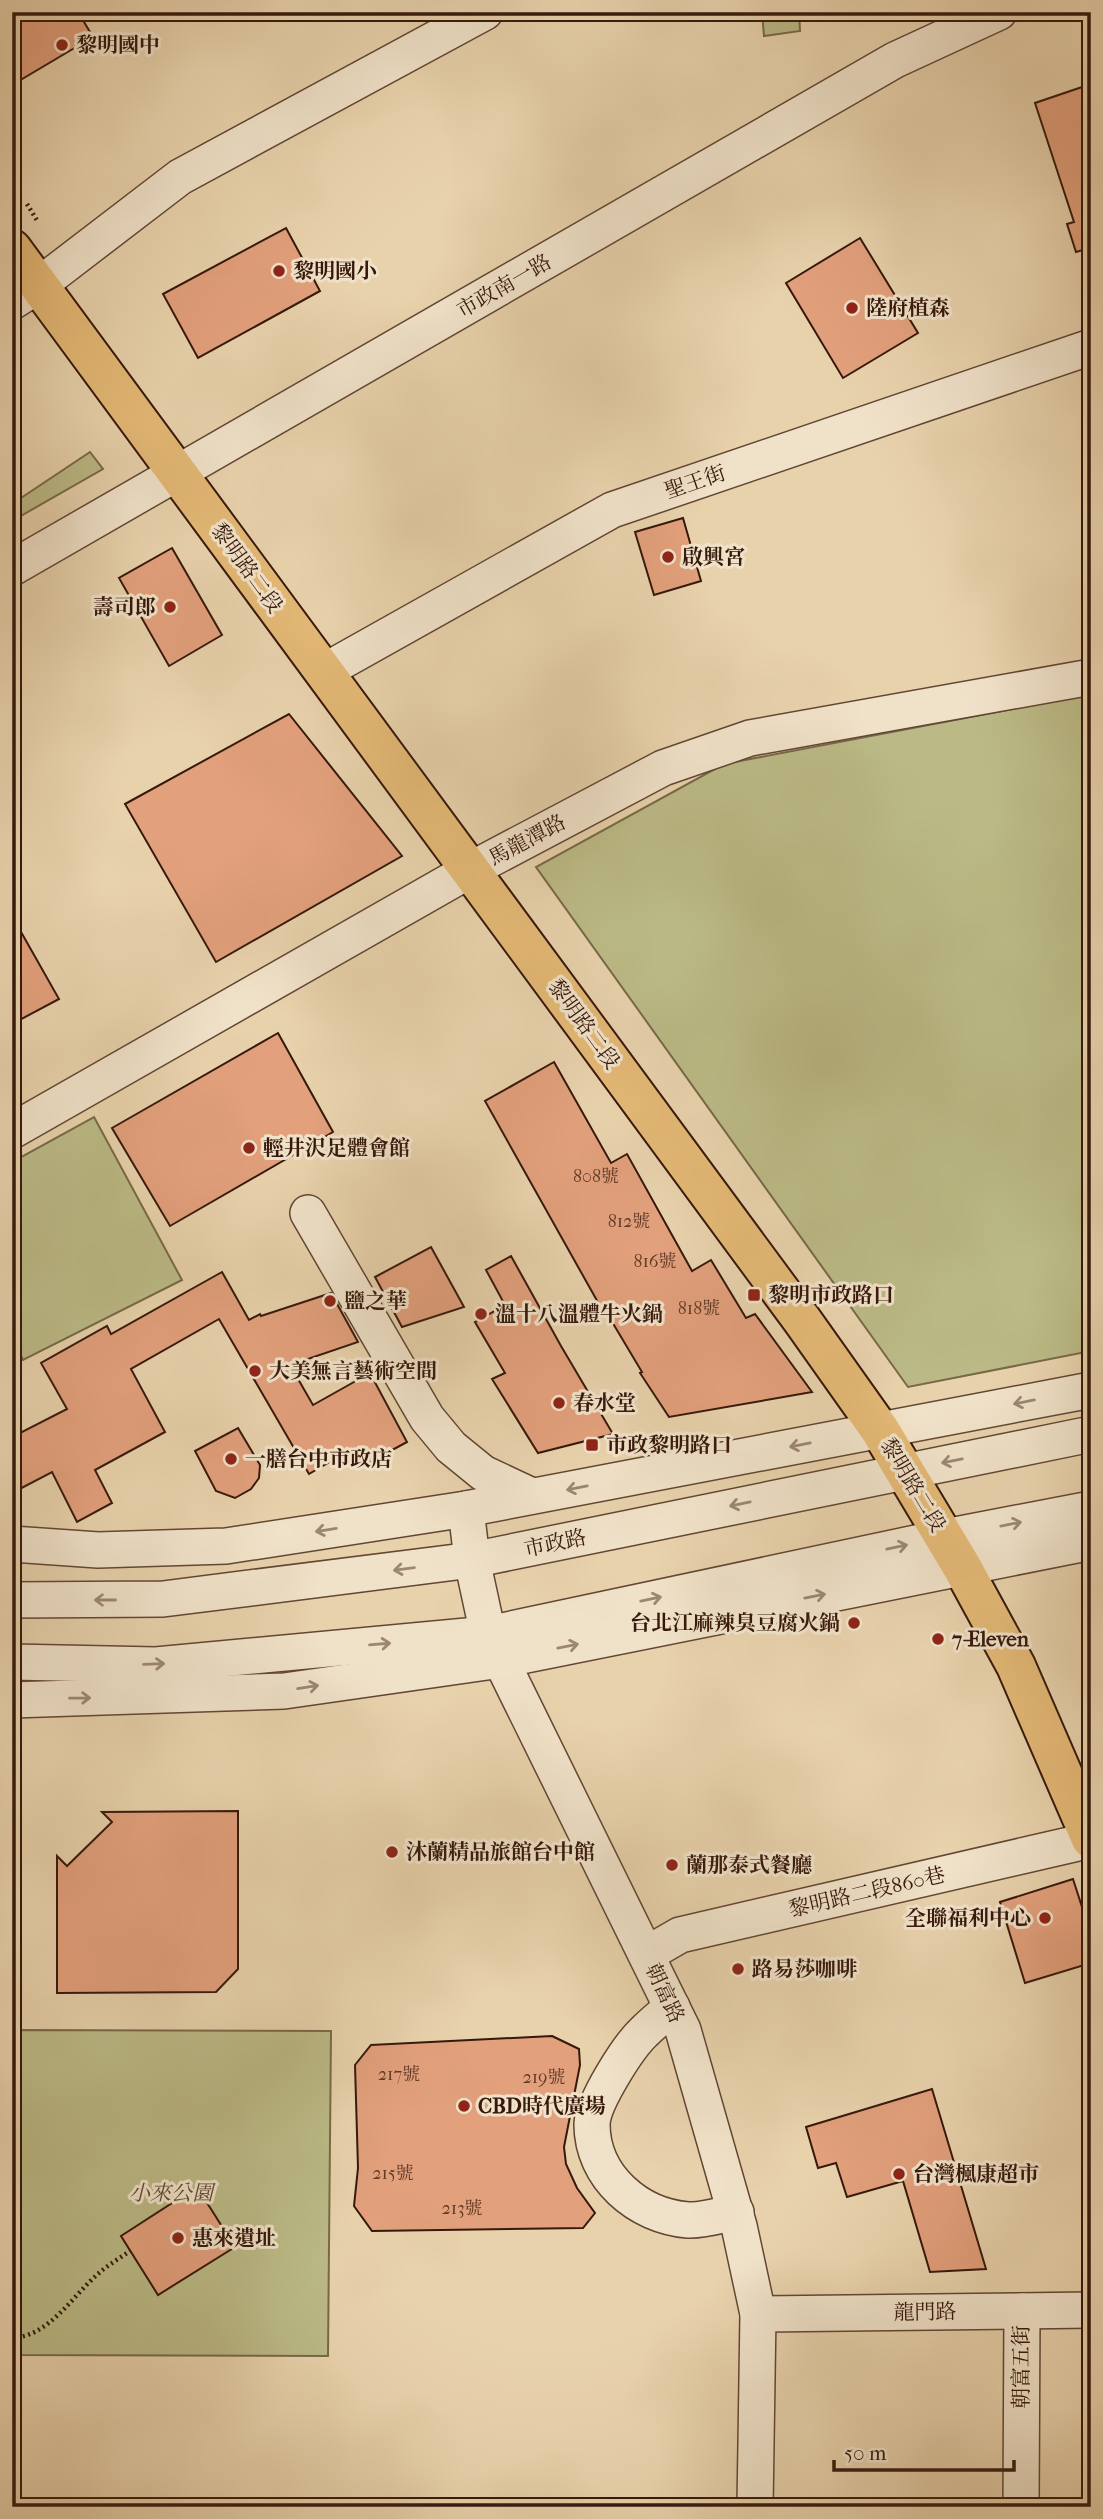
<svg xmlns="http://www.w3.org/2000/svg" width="1103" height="2519" viewBox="0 0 1103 2519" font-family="'IM FELL French Canon','Noto Serif TC',serif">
<rect width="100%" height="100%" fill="#e8d2ac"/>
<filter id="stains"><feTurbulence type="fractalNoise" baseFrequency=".00286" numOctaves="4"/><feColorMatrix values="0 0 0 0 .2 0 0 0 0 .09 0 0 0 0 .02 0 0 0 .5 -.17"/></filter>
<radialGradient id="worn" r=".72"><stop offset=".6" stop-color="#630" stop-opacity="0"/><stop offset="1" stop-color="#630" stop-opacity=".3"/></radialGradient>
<g fill="#bbba86" stroke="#786949" stroke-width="2">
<path d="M762,12H799L800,31L764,36Z"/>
<path d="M90,452L103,469L12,521V504Z"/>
<path d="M1091,694V1351L908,1387L536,867L724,764Z"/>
<path d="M94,1117L182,1280L23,1360L12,1336V1162Z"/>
<path d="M12,2030L331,2031L328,2356L12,2355Z"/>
</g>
<g fill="#e2a07c" stroke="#36180c" stroke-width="2">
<path d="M12,12H78L93,37L12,85Z"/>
<path d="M1091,84V262L1087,263L1083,250L1076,252L1067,224L1074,222L1035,103Z"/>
<path d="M286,228L320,291L198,358L163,294Z"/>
<path d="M860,238L918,333L843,378L786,283Z"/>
<path d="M683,518L701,581L654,595L635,532Z"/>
<path d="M172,548L222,635L169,666L119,578Z"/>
<path d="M289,714L402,856L216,962L125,804Z"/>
<path d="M12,916L59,999L12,1024Z"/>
<path d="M278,1033L333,1132L170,1226L112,1128Z"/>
<path d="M554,1062L611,1163L627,1154L692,1271L711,1260L746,1318L755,1314L812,1392L669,1417L640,1373L642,1372L602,1305L600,1306L485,1101Z"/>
<path d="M431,1247L464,1307L402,1327L375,1277Z"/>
<path d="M511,1256L561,1346L613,1434L538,1453L492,1379L505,1373L475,1322L505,1305L486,1270Z"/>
<path d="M222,1272L249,1320L260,1314L261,1316L331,1293L358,1342L290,1365L313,1405L370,1373L407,1442L361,1467L352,1449L309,1474L219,1319L131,1369L165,1432L95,1470L112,1503L77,1522L52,1472L12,1493V1437L67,1409L41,1363L107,1326L111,1334Z"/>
<path d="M238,1428L260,1465L259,1478L251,1489L235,1498L216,1491L195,1451Z"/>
<path d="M238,1811V1969L216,1992L57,1993V1856L67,1866L112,1822L102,1812Z"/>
<path d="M1073,1879L1091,1935V1963L1025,1983L1000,1902Z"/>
<path d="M552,2036L579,2049L580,2065L564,2147L566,2164L577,2188L595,2213L583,2228L372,2231L354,2206L358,2168L355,2065L371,2045Z"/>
<path d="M932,2089L986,2269L930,2272L903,2181L847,2197L836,2163L818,2168L806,2127Z"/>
<path d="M197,2187L235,2247L158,2295L121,2236Z"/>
</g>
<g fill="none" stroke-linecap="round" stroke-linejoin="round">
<g stroke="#624634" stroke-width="38">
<g id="minor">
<path d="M12,302L39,285L180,177L485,12"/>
<path d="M12,568L895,60L999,12"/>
<path d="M323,672L612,510L1091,347"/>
<path d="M12,1131L470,870L663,768L750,738L1091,677"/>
<path d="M308,1213L427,1418L451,1447L483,1473L532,1496"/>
<path d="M466,1509L472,1560L488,1634L683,2030L739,2226L758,2314L755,2507"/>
<path d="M12,1544L98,1550L226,1546L466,1509L1091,1390"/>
<path d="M12,1600L163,1599L472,1560L1091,1434"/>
<path d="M12,1662L156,1665L488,1634L944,1537L1091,1509"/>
<path d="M12,1700L284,1691L501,1660L1091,1542"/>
<path d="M647,1954L680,1935L1091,1840"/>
<path d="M672,2007C663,2015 653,2023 644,2032C628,2047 593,2102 592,2124C592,2177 638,2216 688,2220C703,2221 721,2215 736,2212"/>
<path d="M758,2314L1091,2310"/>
<path d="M1021,2507L1022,2311"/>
</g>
</g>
<g stroke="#36180c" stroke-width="42">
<path id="major" d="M12,249L802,1320L880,1430L962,1567L1016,1666L1091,1839"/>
</g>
<g stroke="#36180c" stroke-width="4.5" stroke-dasharray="2 3.5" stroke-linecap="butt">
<path d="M27,204L38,222"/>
<path d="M12,2338C50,2336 72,2296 99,2273C108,2265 120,2258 130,2251"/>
</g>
<use href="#minor" stroke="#f0e2c9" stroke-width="35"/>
<use href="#major" stroke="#e4b976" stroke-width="38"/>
</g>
<defs><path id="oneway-shaft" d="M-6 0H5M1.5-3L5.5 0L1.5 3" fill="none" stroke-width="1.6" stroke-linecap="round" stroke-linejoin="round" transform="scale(1.75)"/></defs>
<g stroke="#9c8774">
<use href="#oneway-shaft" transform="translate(1024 1402) rotate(169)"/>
<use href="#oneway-shaft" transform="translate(800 1445) rotate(169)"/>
<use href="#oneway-shaft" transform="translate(952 1461) rotate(169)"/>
<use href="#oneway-shaft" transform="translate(577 1488) rotate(169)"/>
<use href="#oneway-shaft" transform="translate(740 1504) rotate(168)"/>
<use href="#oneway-shaft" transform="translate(1011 1524) rotate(-11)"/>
<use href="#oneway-shaft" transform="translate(326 1530) rotate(171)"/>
<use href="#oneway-shaft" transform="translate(897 1547) rotate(-12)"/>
<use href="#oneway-shaft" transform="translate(404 1569) rotate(173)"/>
<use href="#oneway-shaft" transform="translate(815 1596) rotate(-11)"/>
<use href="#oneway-shaft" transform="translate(651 1599) rotate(-12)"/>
<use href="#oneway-shaft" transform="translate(105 1600) rotate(180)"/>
<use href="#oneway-shaft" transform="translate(380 1644) rotate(-5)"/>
<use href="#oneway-shaft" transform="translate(568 1646) rotate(-11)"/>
<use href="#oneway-shaft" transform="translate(154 1664) rotate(-2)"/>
<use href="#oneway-shaft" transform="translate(308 1687) rotate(-9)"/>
<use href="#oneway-shaft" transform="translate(80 1698) rotate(-1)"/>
</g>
<g fill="#8f2418" stroke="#f0e2c9" stroke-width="2.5">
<circle cx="62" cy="45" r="7"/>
<circle cx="279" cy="271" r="7"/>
<circle cx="852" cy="308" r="7"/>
<circle cx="668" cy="557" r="7"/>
<circle cx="170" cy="607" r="7"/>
<circle cx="249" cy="1148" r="7"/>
<rect x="747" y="1288" width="14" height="14" rx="3.5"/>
<circle cx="330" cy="1301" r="7"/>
<circle cx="481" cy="1314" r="7"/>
<circle cx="255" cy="1371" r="7"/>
<circle cx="559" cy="1403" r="7"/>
<rect x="585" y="1438" width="14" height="14" rx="3.5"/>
<circle cx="231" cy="1459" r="7"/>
<circle cx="854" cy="1623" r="7"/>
<circle cx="938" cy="1639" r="7"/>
<circle cx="392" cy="1852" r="7"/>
<circle cx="672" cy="1865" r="7"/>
<circle cx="1045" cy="1918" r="7"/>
<circle cx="738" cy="1969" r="7"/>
<circle cx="464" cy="2106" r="7"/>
<circle cx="899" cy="2174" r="7"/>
<circle cx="178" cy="2238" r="7"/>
</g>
<g text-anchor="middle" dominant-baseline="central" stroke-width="6" stroke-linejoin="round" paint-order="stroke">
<g font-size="18" fill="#613a28">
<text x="596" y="1176">808號</text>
<text x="629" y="1221">812號</text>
<text x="655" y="1261">816號</text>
<text x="699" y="1308">818號</text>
<text x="399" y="2074">217號</text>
<text x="544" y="2077">219號</text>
<text x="393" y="2173">215號</text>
<text x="462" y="2208">213號</text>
</g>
<g font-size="21" font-weight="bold" fill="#36180c" stroke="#f0e2c9" text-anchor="start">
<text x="76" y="45">黎明國中</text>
<text x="293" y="271">黎明國小</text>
<text x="866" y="308">陸府植森</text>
<text x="682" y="557">啟興宮</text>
<text x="156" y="607" text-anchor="end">壽司郎</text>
<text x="263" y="1148">輕井沢足體會館</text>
<text x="768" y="1295">黎明市政路口</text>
<text x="344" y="1301">鹽之華</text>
<text x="495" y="1314">溫十八溫體牛火鍋</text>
<text x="269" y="1371">大美無言藝術空間</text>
<text x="573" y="1403">春水堂</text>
<text x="606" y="1445">市政黎明路口</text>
<text x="245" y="1459">一膳台中市政店</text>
<text x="840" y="1623" text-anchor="end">台北江麻辣臭豆腐火鍋</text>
<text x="952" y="1639">7-Eleven</text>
<text x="406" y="1852">沐蘭精品旅館台中館</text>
<text x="686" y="1865">蘭那泰式餐廳</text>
<text x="1031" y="1918" text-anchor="end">全聯福利中心</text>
<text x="752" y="1969">路易莎咖啡</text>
<text x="478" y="2106">CBD時代廣場</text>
<text x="913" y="2174">台灣楓康超市</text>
<text x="192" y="2238">惠來遺址</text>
</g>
<g font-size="21" fill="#36180c" stroke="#f0e2c9">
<text transform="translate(504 286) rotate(-30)">市政南一路</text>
<text transform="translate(695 482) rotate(-19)">聖王街</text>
<text transform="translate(247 568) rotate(54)">黎明路二段</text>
<text transform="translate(527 840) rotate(-28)">馬龍潭路</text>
<text transform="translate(584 1024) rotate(54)">黎明路二段</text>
<text transform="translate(913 1485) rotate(59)">黎明路二段</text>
<text transform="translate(555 1543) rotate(-12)">市政路</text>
<text transform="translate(867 1892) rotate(-13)">黎明路二段860巷</text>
<text transform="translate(665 1993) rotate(65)">朝富路</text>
<text transform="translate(925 2312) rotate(-1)">龍門路</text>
<text transform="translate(1021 2367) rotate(-90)">朝富五街</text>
</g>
<g font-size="21" font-style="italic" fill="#5e4931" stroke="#f0e2c9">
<text x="171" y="2193">小來公園</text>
</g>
</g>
<rect width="1103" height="2519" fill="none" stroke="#e8d2ac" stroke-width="42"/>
<rect x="14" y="14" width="1075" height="2491" fill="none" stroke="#36180c" stroke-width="3.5"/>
<rect x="21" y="21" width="1061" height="2477" fill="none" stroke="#36180c" stroke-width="2"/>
<path d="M834 2460v10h180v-10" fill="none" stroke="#36180c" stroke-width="3.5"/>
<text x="844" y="2460" font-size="21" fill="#36180c" stroke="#f0e2c9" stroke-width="5" paint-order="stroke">50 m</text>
<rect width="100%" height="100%" filter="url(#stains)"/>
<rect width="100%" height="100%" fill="url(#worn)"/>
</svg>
